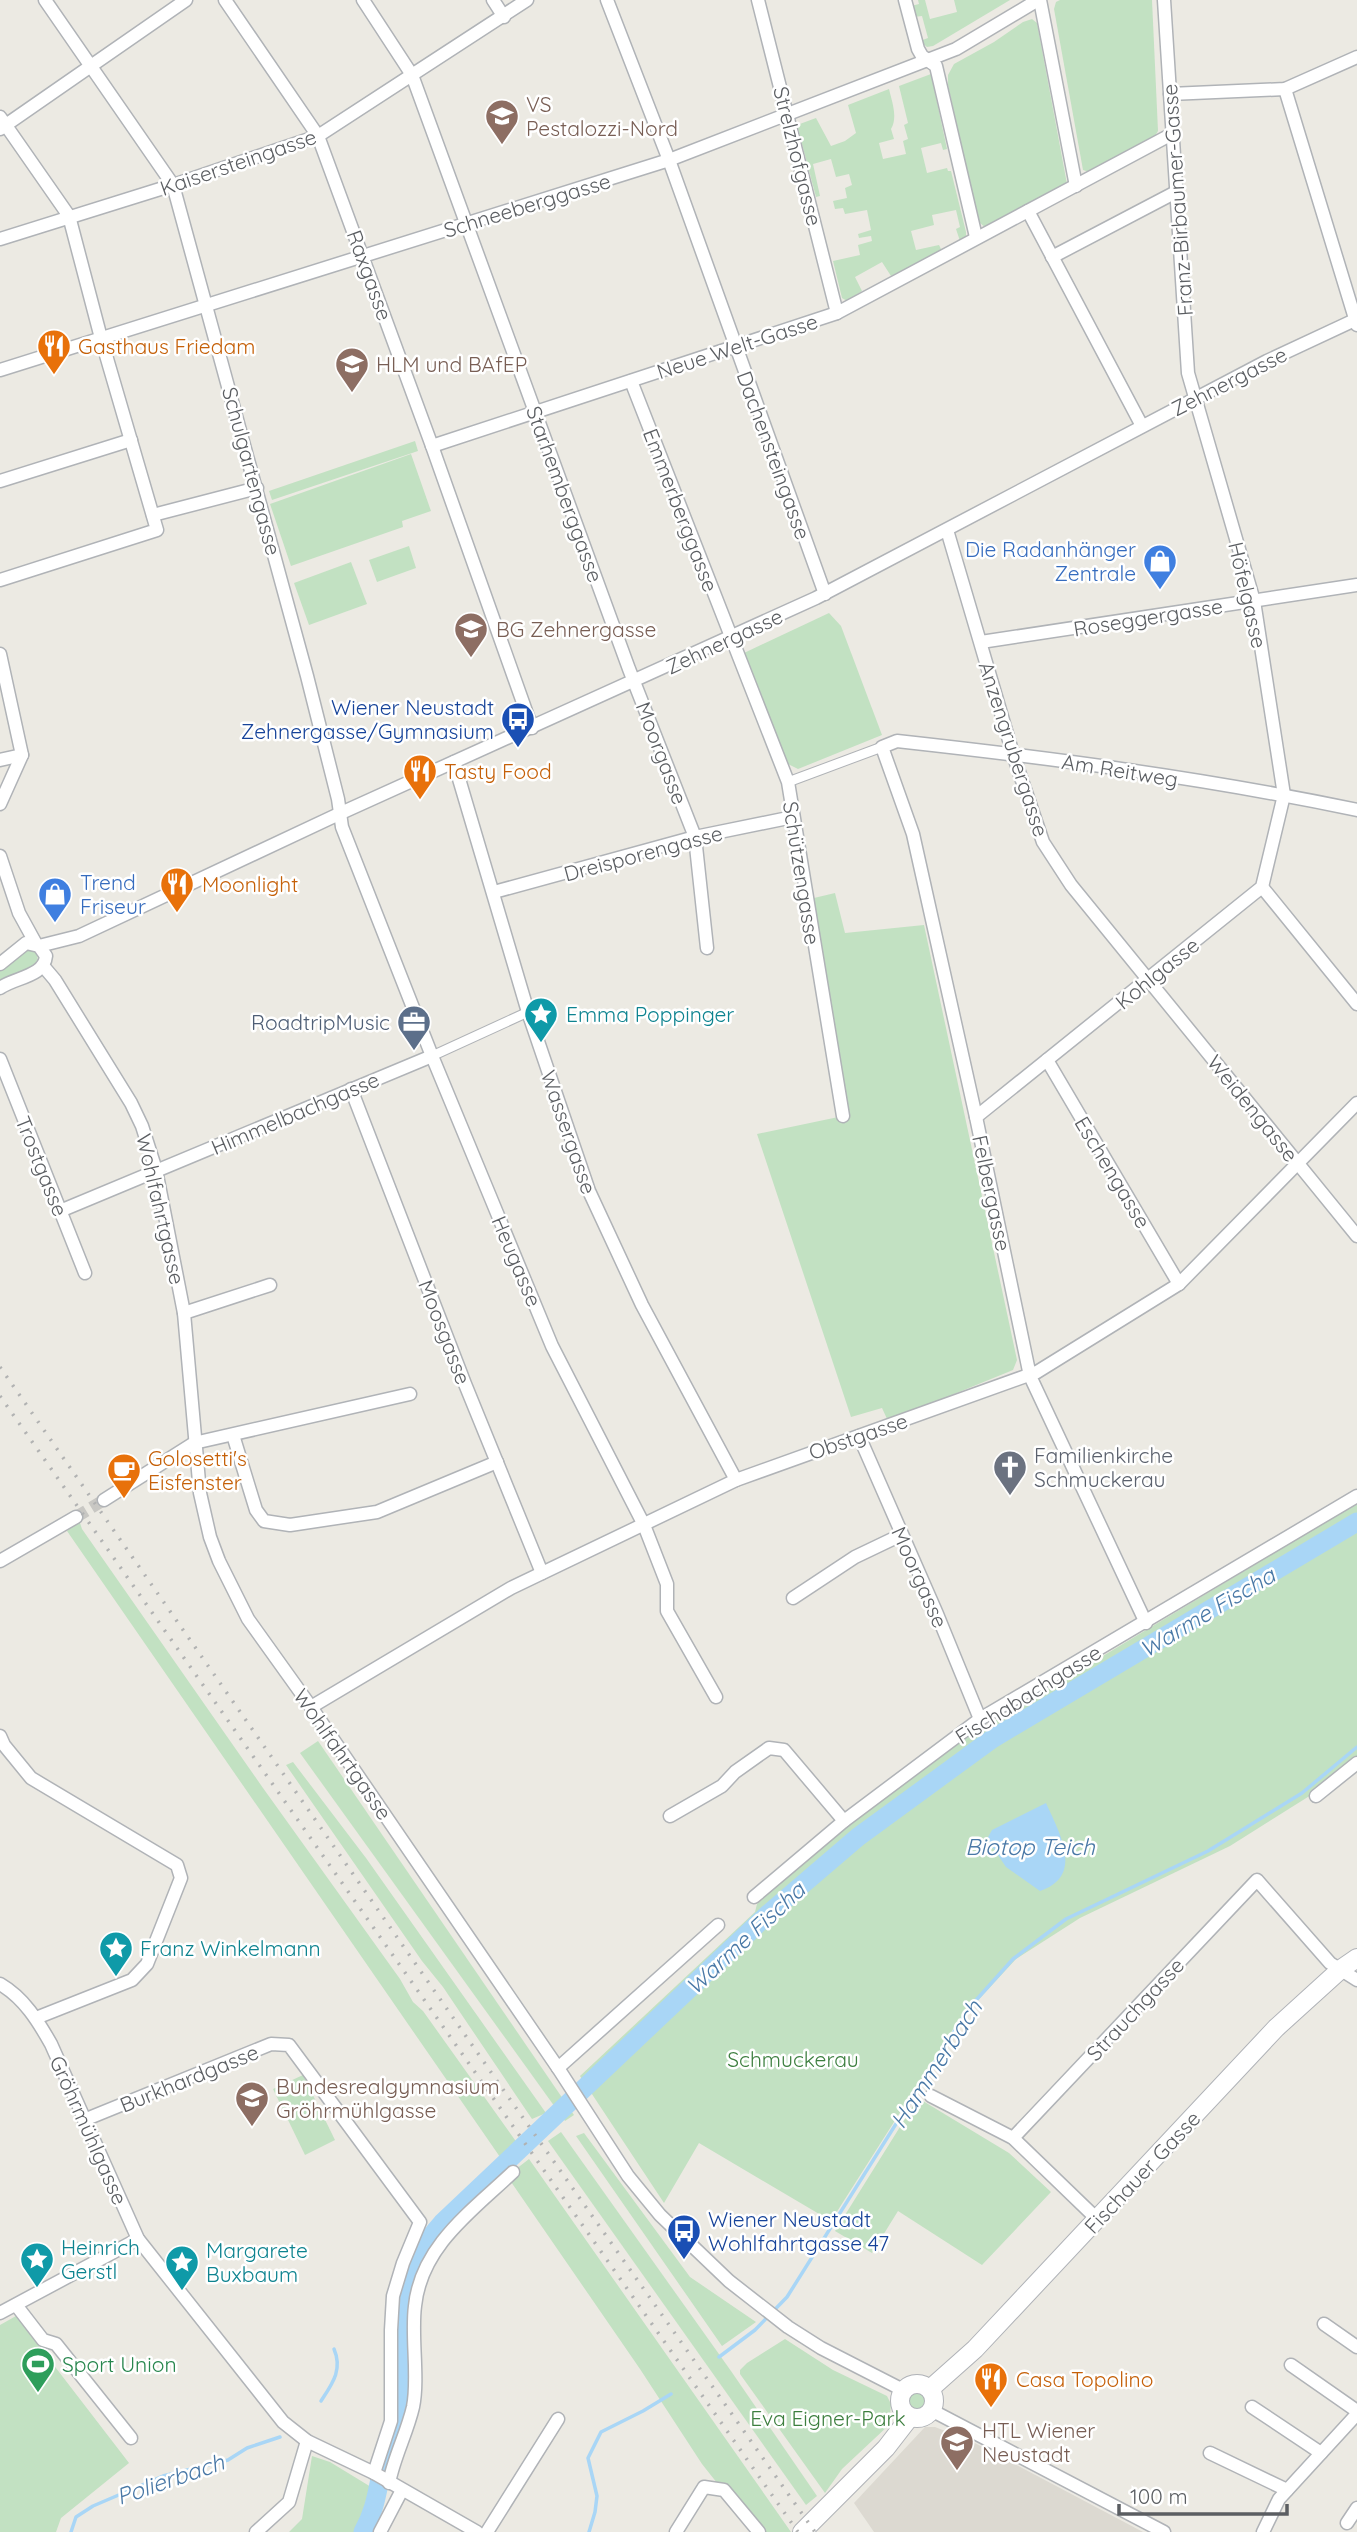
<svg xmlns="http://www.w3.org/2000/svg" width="1357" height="2532" viewBox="0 0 1357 2532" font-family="Quicksand,sans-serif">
<rect width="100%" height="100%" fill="#eceae3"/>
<path fill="#dcd9d1" d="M925,2427H935L971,2441L1143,2532H874L854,2503Z"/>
<g fill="#c2e1c2">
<path d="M918,0H925L930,19L957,12L954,0H1010L933,46L927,47L920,41L928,38L922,16L914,17L911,6L919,4Z"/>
<path d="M1060,0H1152L1158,131L1155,136L1089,172L1083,170L1054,9L1056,2Z"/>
<path d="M1032,19L1037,23L1067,184L986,228L980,223L977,216L948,85V75L954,64L994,42L1023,22Z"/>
<path d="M931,74L947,149L943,150L941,143L921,148L927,173L947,168L948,171H951L966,232V238L960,241L956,229L960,227L956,210L932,215L934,225L911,231L916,250L939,245L942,251L891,276L882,262L855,277L862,291L847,301L842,298L833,261L860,255L858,245L872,241L871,236L859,238L858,234L871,230L867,210L845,214L843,208L835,209L833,201L847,198L845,188L852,185L849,174L836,177L831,159L813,164L820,196L816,197L797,125L816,118L831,146L845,141L856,133L848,105L889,89C892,102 898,117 891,129L894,139L879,143L883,159L906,154L903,141L908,139L904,125L908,123L899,86Z"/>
<path d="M415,441L418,451L272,500L269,491Z"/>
<path d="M411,454L431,511L402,521L403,527L291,566L270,504Z"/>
<path d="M409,546L416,568L377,582L369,560Z"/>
<path d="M351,562L367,604L309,625L294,583Z"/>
<path d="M829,613L841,626L882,735L798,769L786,763L744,653Z"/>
<path d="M835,893L845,933L924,925L1017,1360L1013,1370L888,1421L882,1408L851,1417L757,1134L848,1115L814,898Z"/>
<path d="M28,949L34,950C49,967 12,974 0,981V970Z"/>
<path d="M1357,1503V1756L1319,1790L1230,1846L1080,1918L1016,1959L957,2023L831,2221L699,2143L664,2203L580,2076L755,1912L757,1904L795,1869L902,1784L965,1739Z"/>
<path d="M79,1520L82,1529L263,1788L400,1979L413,2002L423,2011L520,2147L500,2157L67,1531Z"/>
<path d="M318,1741L574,2115L565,2121L300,1753Z"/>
<path d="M293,1762L366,1858L546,2113L532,2119L443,1987L422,1961L286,1765Z"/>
<path d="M303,2075L335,2140L305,2155L273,2089Z"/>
<path d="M918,2098L1009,2153L1051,2192L982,2265L898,2211L872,2253L835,2231Z"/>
<path d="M561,2132L731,2371L817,2496L806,2505L548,2141Z"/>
<path d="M584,2133L690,2277L756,2322L722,2346L576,2136Z"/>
<path d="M529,2159L791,2532H756L702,2464L640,2369L507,2176Z"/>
<path d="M16,2316L129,2463L61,2518L56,2532H0V2325Z"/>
<path d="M785,2339L833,2370L887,2396L891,2404L889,2425L842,2469L825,2493L740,2374V2370L747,2363Z"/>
<circle cx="917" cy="2402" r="11"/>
<path d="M312,2456L330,2462L371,2487L370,2508L355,2532H289L302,2519Z"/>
</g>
<path fill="#a9d6f6" d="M1046,1803C1059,1832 1085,1876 1040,1891L1006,1867L987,1839L992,1830Z"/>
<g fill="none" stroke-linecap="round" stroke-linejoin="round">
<g stroke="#a9d6f6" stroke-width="3.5">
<path d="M719,2357L755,2330L787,2297L969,2008L1013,1959L1066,1919L1208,1851L1302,1793L1357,1747"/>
<path d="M321,2401C332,2384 343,2370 334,2349"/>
<path d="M71,2532L76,2517L93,2506L163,2476L228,2460L247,2448L280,2437"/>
<path d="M589,2532L595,2512L597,2496L588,2458L601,2432L643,2411L671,2394"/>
</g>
<path stroke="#a9d6f6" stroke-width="19" d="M363,2532C377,2507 377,2488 384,2461C390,2439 401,2417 402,2394C405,2322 389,2282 442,2223L768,1914L858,1837L992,1739L1357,1522"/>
<path stroke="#c8c7c3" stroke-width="12" stroke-dasharray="12 6" stroke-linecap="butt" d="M76,1517L104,1500"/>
<g stroke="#b0b3b7" stroke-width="11">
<g id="pedestrian">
<path d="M788,782L882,747"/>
<path d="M432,1056L528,1012"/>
</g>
</g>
<g stroke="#b0b3b7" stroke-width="15">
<g id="minor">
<path d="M45,0L173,185L307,676L338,799L342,827L432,1056L552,1346L644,1525L667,1584V1611L716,1697"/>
<path d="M225,0L318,136L432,446L532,728"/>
<path d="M363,0L412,75L629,669L695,837L707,948"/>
<path d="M493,0L504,17"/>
<path d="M607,0L669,160L825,594"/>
<path d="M758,0L837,313"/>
<path d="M905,0L918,49L922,56L936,66L976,237"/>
<path d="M1040,0L1076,186"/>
<path d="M1285,89L1357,325"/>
<path d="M1170,94L1285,89L1357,57"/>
<path d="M0,117L69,216L101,338L157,530L0,580"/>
<path d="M0,129L186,0"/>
<path d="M1028,211L1142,426"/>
<path d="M0,239L173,185L318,136L527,0"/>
<path d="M1052,257L1176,192"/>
<path d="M0,370L669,160L956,49L1038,0"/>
<path d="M631,381L788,782L843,1116"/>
<path d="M432,446L837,313L1172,134"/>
<path d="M0,481L131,440"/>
<path d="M153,515L257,488"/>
<path d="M947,530L1013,754L1043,842L1071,885L1357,1236"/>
<path d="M981,642L1357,585"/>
<path d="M0,654L22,755L0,804"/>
<path d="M0,760L22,755"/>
<path d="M454,762L528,1012L589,1191L642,1305L736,1480"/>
<path d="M0,856L19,913L36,944"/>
<path d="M1262,887L1357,1004"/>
<path d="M494,892L695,837L793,817"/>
<path d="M39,946L79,936L341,813L816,598L1267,361L1357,319"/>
<path d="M0,964L26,943L39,946L46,956C44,977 15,977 0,988"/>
<path d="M44,967L55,980L131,1103L142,1126L156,1170L184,1313L200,1493L210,1537L219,1561L248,1619L311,1707L558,2068L628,2176L660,2215L729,2281L788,2327L821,2348L903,2390"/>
<path d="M0,1059L85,1273"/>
<path d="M1047,1060L1179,1284"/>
<path d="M351,1089L465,1384L542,1573"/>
<path d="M976,1117L1262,887L1284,795L1254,601L1188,373L1164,0"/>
<path d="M60,1211L432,1056"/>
<path d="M184,1313L270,1285"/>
<path d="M233,1435L256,1510L264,1521L290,1525L377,1512L497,1462"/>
<path d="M859,1436L937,1614L980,1719"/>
<path d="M104,1500L194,1443L410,1394"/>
<path d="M0,1561L76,1517"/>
<path d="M793,1598L855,1557L901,1535"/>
<path d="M1146,1623L1030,1376L976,1117L913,834L882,747L897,741C1051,758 1205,778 1357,810"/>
<path d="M311,1707L511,1588L736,1480L1037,1372L1179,1284L1357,1103"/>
<path d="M0,1736L4,1745L31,1778L177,1865L181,1878L147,1964L132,1980L36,2018"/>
<path d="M1316,1796L1357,1763"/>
<path d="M670,1816L722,1786L735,1772L769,1748L784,1750L844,1821"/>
<path d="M754,1897L844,1821L980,1719L1357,1496"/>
<path d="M0,1984C24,1998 38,2021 51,2044L138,2239L283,2422L307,2441L374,2473L477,2532"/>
<path d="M558,2068L718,1925"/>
<path d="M931,2096L1013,2138L1097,2219"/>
<path d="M84,2120L271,2044L289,2045L420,2222L403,2263L393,2296L391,2330V2421L374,2473"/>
<path d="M1013,2138L1257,1880L1330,1963L1357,1980"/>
<path d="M16,2305L43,2340L56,2344L131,2438"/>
<path d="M0,2313L138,2239"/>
<path d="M1324,2324L1357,2347"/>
<path d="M1291,2365L1357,2411"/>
<path d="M1252,2407L1321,2453"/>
<path d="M931,2410L1164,2532"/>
<path d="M1210,2453L1287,2490"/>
<path d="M389,2483C394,2457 407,2433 413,2407C419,2378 411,2336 415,2306C421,2246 473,2210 513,2172"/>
<path d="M1347,2523L1357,2508"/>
<path d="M256,2532L289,2502L307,2441"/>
<path d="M380,2532L402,2490"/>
<path d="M487,2532L558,2419"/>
<path d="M676,2532L704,2487L724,2490L759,2532"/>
<path d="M1263,2532L1279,2499L1357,2414"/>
</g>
</g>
<g stroke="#afb2b7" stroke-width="20">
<g id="secondary">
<circle cx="917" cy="2401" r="17"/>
<path d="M930,2389L975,2349L1276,2028L1341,1969L1357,1958"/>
<path d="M802,2532L886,2448L910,2417"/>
</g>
</g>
<use href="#pedestrian" stroke="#fff" stroke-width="9"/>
<use href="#minor" stroke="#fff" stroke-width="12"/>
<use href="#secondary" stroke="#fff" stroke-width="18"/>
<g stroke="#b1b2b2" stroke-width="3.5" stroke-dasharray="2 9" stroke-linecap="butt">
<path d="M0,1367L502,2088L815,2532"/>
<path d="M0,1396L798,2532"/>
</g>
</g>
<defs>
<g id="school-pin" transform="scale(1.75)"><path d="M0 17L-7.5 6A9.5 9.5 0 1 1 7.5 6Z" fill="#8d6e63" stroke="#fff"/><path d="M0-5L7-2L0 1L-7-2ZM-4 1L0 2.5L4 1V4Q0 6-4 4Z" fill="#fff"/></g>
<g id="restaurant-pin" transform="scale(1.75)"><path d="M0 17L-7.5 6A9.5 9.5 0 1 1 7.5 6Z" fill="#e8710a" stroke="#fff"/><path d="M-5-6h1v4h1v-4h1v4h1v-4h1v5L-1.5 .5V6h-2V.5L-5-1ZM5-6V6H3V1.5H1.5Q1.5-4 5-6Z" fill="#fff"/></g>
<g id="shop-pin" transform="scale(1.75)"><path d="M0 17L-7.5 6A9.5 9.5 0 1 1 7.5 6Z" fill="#3f7fe0" stroke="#fff"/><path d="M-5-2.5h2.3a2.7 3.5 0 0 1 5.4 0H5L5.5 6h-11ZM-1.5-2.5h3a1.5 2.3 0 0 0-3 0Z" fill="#fff"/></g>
<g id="bus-pin" transform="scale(1.75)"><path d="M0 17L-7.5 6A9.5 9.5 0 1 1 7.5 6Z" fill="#1a4fb4" stroke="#fff"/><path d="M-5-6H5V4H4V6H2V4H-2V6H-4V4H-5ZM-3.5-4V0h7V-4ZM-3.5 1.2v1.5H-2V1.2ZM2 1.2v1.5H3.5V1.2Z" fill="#fff"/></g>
<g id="sight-pin" transform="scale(1.75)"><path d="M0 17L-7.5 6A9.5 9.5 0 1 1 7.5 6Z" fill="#0f9aa8" stroke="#fff"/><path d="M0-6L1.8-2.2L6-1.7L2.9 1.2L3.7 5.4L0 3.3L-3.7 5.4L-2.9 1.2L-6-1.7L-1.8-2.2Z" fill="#fff"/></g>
<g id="office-pin" transform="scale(1.75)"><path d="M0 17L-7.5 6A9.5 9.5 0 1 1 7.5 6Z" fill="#5c6f8a" stroke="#fff"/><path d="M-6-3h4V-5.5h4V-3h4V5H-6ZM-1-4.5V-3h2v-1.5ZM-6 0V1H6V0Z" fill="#fff"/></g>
<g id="church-pin" transform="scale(1.75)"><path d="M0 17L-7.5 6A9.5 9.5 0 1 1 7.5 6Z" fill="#6b7280" stroke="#fff"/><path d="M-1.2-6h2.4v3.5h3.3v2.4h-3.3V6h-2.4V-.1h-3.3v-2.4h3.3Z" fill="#fff"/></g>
<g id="cafe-pin" transform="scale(1.75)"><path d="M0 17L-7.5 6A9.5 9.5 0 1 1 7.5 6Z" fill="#e8710a" stroke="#fff"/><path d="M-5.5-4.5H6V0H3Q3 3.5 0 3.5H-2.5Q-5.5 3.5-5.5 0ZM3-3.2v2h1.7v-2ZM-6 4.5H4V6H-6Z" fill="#fff"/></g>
<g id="stadium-pin" transform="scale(1.75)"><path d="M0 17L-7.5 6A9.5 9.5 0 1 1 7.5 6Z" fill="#2e9e5b" stroke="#fff"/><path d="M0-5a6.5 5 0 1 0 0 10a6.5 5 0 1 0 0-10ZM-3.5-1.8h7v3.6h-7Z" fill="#fff"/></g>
</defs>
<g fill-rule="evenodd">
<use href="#school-pin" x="502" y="116"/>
<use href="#restaurant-pin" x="54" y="346"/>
<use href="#school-pin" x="352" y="364"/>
<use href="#shop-pin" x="1160" y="561"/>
<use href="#school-pin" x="471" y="629"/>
<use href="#bus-pin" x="518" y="719"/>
<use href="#restaurant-pin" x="420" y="771"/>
<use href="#restaurant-pin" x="177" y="884"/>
<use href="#shop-pin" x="55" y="894"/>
<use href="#sight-pin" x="541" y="1014"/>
<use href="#office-pin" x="414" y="1022"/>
<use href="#church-pin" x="1010" y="1467"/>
<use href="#cafe-pin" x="124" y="1470"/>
<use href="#sight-pin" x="116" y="1948"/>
<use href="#school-pin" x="252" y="2098"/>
<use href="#bus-pin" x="684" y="2231"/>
<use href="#sight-pin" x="37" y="2259"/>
<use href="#sight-pin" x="182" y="2262"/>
<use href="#stadium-pin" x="38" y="2364"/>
<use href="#restaurant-pin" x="991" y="2379"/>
<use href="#school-pin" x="957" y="2442"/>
</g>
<g text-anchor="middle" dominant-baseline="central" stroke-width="5" stroke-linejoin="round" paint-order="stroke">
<g font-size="21" fill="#785e54" stroke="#fff" text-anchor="start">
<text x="526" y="104">VS<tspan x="526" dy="24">Pestalozzi-Nord</tspan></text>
<text x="376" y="364">HLM und BAfEP</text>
<text x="496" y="629">BG Zehnergasse</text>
<text x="276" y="2086">Bundesrealgymnasium<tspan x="276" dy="24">Gröhrmühlgasse</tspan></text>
<text x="982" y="2430">HTL Wiener<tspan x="982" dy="24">Neustadt</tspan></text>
</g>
<g font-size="21" fill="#5b5e62" stroke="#fff">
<text transform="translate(798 156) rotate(76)">Strelzhofgasse</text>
<text transform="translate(238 162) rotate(-19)">Kaisersteingasse</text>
<text transform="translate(1177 200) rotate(-94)">Franz-Birbaumer-Gasse</text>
<text transform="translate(527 205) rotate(-17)">Schneeberggasse</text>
<text transform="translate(370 275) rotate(70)">Raxgasse</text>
<text transform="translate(737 346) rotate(-18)">Neue Welt-Gasse</text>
<text transform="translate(1229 381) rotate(-27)">Zehnergasse</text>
<text transform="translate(774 455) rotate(70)">Dachensteingasse</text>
<text transform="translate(252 471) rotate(75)">Schulgartengasse</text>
<text transform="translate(565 494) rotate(70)">Starhemberggasse</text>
<text transform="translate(681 510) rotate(69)">Emmerberggasse</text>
<text transform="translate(1248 595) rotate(77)">Höfelgasse</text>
<text transform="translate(1148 617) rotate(-9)">Roseggergasse</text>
<text transform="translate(724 641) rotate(-25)">Zehnergasse</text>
<text transform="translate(1014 749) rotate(72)">Anzengrubergasse</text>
<text transform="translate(662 753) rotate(69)">Moorgasse</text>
<text transform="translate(1120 770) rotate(9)">Am Reitweg</text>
<text transform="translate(643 853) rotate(-15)">Dreisporengasse</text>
<text transform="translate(802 873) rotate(81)">Schützengasse</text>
<text transform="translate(1157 973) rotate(-39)">Kohlgasse</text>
<text transform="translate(1253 1108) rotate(51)">Weidengasse</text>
<text transform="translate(295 1113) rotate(-23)">Himmelbachgasse</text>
<text transform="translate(569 1132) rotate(71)">Wassergasse</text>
<text transform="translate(42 1166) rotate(68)">Trostgasse</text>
<text transform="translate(1113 1172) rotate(59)">Eschengasse</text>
<text transform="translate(992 1193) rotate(78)">Felbergasse</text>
<text transform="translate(161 1209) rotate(77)">Wohlfahrtgasse</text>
<text transform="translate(517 1261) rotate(67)">Heugasse</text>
<text transform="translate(445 1332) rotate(69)">Moosgasse</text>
<text transform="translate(858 1436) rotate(-19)">Obstgasse</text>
<text transform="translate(920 1577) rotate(66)">Moorgasse</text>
<text transform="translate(1028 1694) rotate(-32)">Fischabachgasse</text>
<text transform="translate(343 1754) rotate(55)">Wohlfahrtgasse</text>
<text transform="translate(1135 2009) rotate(-47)">Strauchgasse</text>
<text transform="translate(189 2078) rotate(-22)">Burkhardgasse</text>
<text transform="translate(89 2130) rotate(66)">Gröhrmühlgasse</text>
<text transform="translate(1142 2172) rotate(-47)">Fischauer Gasse</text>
</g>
<g font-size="21" fill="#c56008" stroke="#fff" text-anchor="start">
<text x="78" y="346">Gasthaus Friedam</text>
<text x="444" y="771">Tasty Food</text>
<text x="202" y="884">Moonlight</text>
<text x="148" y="1458">Golosetti's<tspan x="148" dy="24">Eisfenster</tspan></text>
<text x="1016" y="2379">Casa Topolino</text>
</g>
<g font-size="21" fill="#366cbe" stroke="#fff" text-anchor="end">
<text x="1136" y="549">Die Radanhänger<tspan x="1136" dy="24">Zentrale</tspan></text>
<text x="80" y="882" text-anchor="start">Trend<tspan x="80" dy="24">Friseur</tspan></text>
</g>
<g font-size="21" fill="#164399" stroke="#fff" text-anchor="end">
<text x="494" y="707">Wiener Neustadt<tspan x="494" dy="24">Zehnergasse/Gymnasium</tspan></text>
<text x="708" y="2219" text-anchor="start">Wiener Neustadt<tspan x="708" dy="24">Wohlfahrtgasse 47</tspan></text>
</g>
<g font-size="21" fill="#0d838f" stroke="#fff" text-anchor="start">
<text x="566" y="1014">Emma Poppinger</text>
<text x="140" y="1948">Franz Winkelmann</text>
<text x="61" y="2247">Heinrich<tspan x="61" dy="24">Gerstl</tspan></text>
<text x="206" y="2250">Margarete<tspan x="206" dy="24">Buxbaum</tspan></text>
</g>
<g font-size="21" fill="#4e5e75" stroke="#fff" text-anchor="end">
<text x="390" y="1022">RoadtripMusic</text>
</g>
<g font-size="21" fill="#5b616d" stroke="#fff" text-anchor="start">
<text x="1034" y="1455">Familienkirche<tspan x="1034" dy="24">Schmuckerau</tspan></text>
</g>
<g font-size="21" fill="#3d7f3f" stroke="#fff">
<text x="793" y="2059">Schmuckerau</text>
<text x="828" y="2418">Eva Eigner-Park</text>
</g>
<g font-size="21" fill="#27864d" stroke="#fff" text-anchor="start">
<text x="62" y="2364">Sport Union</text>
</g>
<g font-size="23" font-style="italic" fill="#4978a6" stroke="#fff">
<text transform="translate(1207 1612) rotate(-31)">Warme Fischa</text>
<text x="1030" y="1846">Biotop Teich</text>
<text transform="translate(745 1938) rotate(-43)">Warme Fischa</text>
<text transform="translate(936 2064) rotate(-57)">Hammerbach</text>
<text transform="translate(170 2479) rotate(-19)">Polierbach</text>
</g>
</g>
<path d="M1119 2504v10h168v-10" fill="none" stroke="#5b5e62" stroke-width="3.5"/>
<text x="1130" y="2504" font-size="21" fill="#5b5e62" stroke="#ffffff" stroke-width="5" paint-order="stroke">100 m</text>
</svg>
